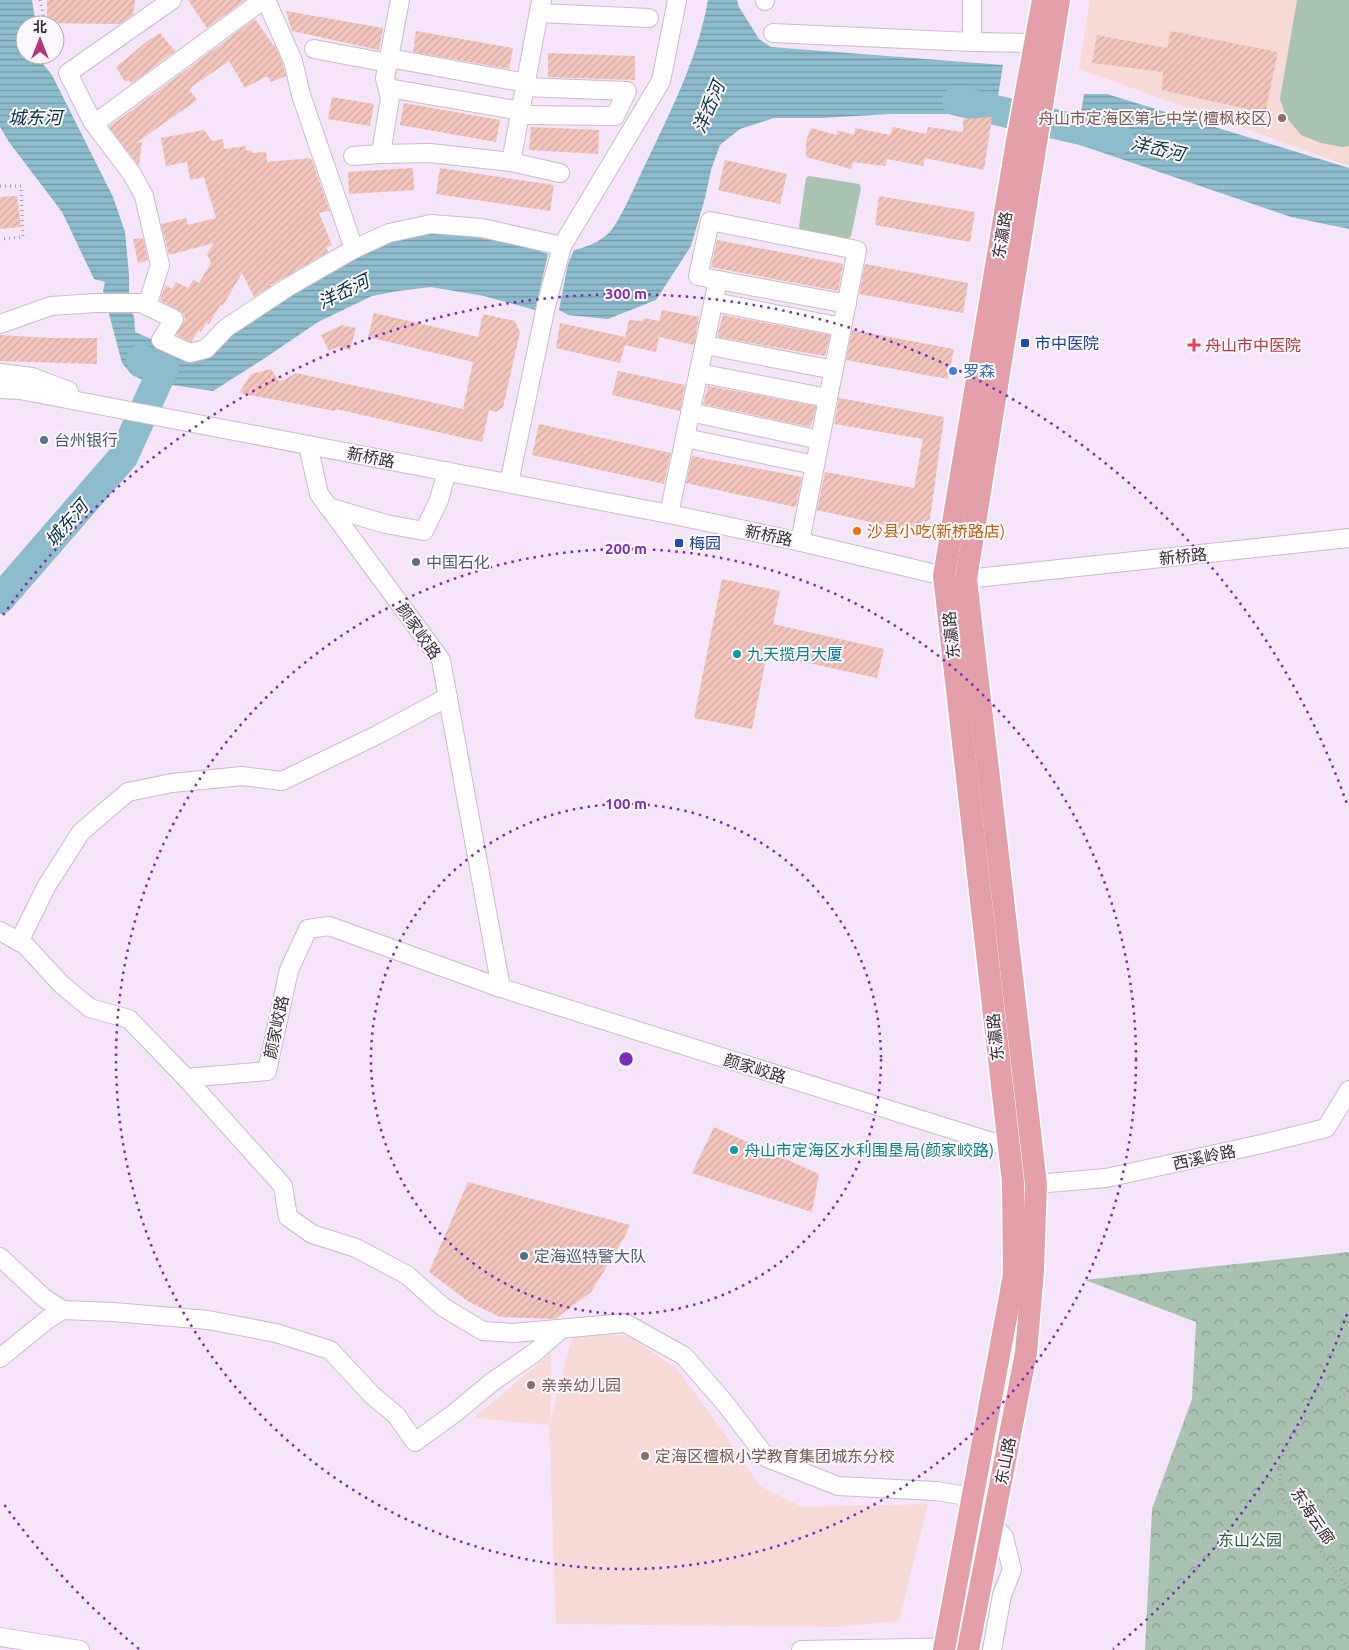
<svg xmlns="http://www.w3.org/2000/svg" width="1349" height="1650" viewBox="0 0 1349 1650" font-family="Ubuntu,'Noto Sans SC',sans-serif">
<defs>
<pattern id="forest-crowns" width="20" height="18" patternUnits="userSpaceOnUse" patternTransform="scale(1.25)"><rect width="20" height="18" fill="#a9c2b2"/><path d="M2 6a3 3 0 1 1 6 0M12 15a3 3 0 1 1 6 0" fill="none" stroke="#8a9e92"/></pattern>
<pattern id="water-rules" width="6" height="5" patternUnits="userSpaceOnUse" patternTransform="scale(1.25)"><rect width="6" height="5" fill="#8dbccc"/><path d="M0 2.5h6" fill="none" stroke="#7499a6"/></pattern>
<pattern id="building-hatch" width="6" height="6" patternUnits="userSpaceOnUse" patternTransform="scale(1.25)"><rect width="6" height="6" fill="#f3c5bc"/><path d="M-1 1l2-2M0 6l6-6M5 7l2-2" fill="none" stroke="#d1aaa2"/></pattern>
</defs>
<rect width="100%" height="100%" fill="#f5e5f8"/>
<g fill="#f5dad8">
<path d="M1090,0H1349V166L1079,69Z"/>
<path d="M573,1334L628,1336L677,1369L719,1426L760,1486L802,1507L928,1504L899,1621L837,1627L556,1624L549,1425L474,1418L551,1353L550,1422Z"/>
</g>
<path fill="url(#forest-crowns)" d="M1349,1252V1650H1145L1152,1509L1192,1399L1196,1322L1085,1280Z"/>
<g fill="#a9c2b2">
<path d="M1297,0H1349V146L1342,147L1321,143L1301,135L1286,117L1280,99Z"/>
<path d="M809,176L859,184L861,188L851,236L846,240L800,230L799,226L806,178Z"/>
</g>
<g fill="url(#water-rules)">
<path d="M0,0H32L36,25H25V55H41L43,64L52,75L113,197L125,232L129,275V298L105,297L103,291L105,282L94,279L62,212L9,142L0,127Z"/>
<path d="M708,0H737L739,7L759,39L771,47L1003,65L995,114H890L822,118H774L740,129L720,145L711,170L705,198L691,246L656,300L608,319L568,315L559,310L568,264L574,250C587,247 605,240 613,228C625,210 636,183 646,163C671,111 698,58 708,0Z"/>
<path d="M1084,94H1107L1349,168V229L1291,217L1080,145L1077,137Z"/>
<path d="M446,233L516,243L548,254L535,310L484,296L431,287L398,291L372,296L318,322L265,358L213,391L145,381L132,375L122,363L108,310L129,309L134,316L135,332L192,357L234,328L374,246L408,234Z"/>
</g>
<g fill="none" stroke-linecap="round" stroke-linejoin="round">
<g stroke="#8dbccc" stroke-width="30">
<path d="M957,101L1119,139"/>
<path d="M0,599L123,457L164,367L141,360"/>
</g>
</g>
<g fill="url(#building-hatch)">
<path d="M47,0H135L133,15L119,24L47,23Z"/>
<path d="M188,0H245L207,28Z"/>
<path d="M286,11L383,28L379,50L292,31Z"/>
<path d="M255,19L273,45L274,44L283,64L286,76L271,82L267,76L245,88L229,61L190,88L191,89L190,91L197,100L136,143L142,142L139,166L109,127Z"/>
<path d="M416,31L513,48L509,69L413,52Z"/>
<path d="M1171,31L1278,52L1265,113L1162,90L1163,72L1092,63L1097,35L1167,48Z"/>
<path d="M160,33L175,51L131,84L129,80L125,82L116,67L150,39Z"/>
<path d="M548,53L635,56V80L548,77Z"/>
<path d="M332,97L374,104L370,126L328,119Z"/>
<path d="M404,103L500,120L496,142L400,125Z"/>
<path d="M992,117L984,170L925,158L923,166L887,159L885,166L853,162L851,169L806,157V141L811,128L837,135V130L854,135L855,128L890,135L893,127L926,134L928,127L963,132V119Z"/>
<path d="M531,127L599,130L598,154L529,150Z"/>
<path d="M204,130L212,141L223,139L224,149L246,146V151L251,150L252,153L266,152L267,162L311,158L329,209L330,211L319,213L332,245L326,247L328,252L273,284H270L271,286L254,297L242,273L222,307L221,304L209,324L206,323L201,332L199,330L191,342L176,335L185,319L183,313L160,300L165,285L172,289L176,282L188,288L193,280L199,283L211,263L207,254L214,243L169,255L161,224L186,218L188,225L216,218L204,177L190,180L187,162L166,166L161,138Z"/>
<path d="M725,160L787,174L780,204L718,190Z"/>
<path d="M413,168L414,190L349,194L348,172Z"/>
<path d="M440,168L554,185L550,211L436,194Z"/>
<path d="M17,196L21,227L0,229V197Z"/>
<path d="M879,196L975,212L970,242L875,225Z"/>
<path d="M143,238L148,260L138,263L133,239Z"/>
<path d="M717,240L843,264L838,291L711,267Z"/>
<path d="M865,264L968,283L963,313L859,294Z"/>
<path d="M662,310L699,317L694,345L659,337L656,352L625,345L620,363L556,348L560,323L625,337L629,320L642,321L644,318L659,321Z"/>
<path d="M374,313L478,337L483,314L515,321L520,332L503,407L496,412L489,410L482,442L336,409L335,411L239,393L251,374L271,369L280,382L296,373L463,409L473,362L368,337Z"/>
<path d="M723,315L830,335L825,356L717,337Z"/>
<path d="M342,325L356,328L350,350L338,347L329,351L321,335Z"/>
<path d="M852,330L954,349L948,379L846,360Z"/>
<path d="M0,335L49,338H97V364L0,361Z"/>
<path d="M618,371L685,385L680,411L612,395Z"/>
<path d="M708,386L816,406L813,420L810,427L703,404Z"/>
<path d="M839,398L944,417L930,519L911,531L817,510L825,472L914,488L923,439L834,424Z"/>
<path d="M539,424L671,453L664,484L532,455Z"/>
<path d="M692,456L802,477L796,506L795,507L686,483Z"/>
<path d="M722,579L780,591L773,624L884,649L877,678L767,654L752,729L694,718Z"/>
<path d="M714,1127L819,1174L812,1212L692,1173Z"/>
<path d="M468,1182L630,1225L623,1240L591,1292L555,1319L500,1317L469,1302L429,1272Z"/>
</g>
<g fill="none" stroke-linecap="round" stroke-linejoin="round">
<g stroke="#cbbbcd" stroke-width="20">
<g id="minor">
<path d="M266,0L293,61L301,95L354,249"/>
<path d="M400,0L385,78L390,98L381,154L430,153L511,162L540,6L542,0"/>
<path d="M972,0V42L1036,43"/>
<path d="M765,1V0"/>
<path d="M539,13L649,18"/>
<path d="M773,33L972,42"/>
<path d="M314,49L388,63"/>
<path d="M389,58L526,83"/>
<path d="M388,88L521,111"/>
<path d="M520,115L615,116L627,91L525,87"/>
<path d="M94,124L263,0"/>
<path d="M353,156L381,154"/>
<path d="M511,162L560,173"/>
<path d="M718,280L847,304"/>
<path d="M714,302L842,327"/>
<path d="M147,306L160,265L144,196L132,174L92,121L68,73L172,0"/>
<path d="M0,324L51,306L96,303H141L174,319L161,340L190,353L206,349L226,328L288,287L354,249L389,233L431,224L482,228L562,246"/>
<path d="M705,345L834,370"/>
<path d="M0,373L32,377L69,391"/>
<path d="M699,373L828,398"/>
<path d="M0,389L20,390L669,514L797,541L944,576L966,579L1349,538"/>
<path d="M690,412L820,440"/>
<path d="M685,438L815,465"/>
<path d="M308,445L319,494L441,660L501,988"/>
<path d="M509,483L546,306L562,246L661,81L677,0"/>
<path d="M328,507L386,524L424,531L439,500L447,471"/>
<path d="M669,514L718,280L698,276L710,221L857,250L800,542"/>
<path d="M0,931L25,945L62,985L90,1008L129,1019L186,1078L267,1071L289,970L308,929L329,926L501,988L1008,1147"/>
<path d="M19,942L46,887L81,832L128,792L172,783L242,776L282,781L377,735L448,697"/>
<path d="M186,1078L283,1186L288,1217L312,1234L356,1248L407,1275L443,1307L483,1331L513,1333L625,1323L684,1356L724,1402L767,1458L838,1486L936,1491L973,1497"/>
<path d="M1036,1184L1106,1178L1266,1143L1326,1128L1349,1090"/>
<path d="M0,1257L44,1298L63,1310"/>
<path d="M0,1358L48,1319L63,1310L113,1312L208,1320L276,1333L330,1350L373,1396L396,1415L415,1442L456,1412L492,1382L534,1353L560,1330"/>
<path d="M0,1637L80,1650"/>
<path d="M801,1650L969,1647"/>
<path d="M992,1650L1002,1595L1012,1570L1004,1537L992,1524"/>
</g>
</g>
<g stroke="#fff" stroke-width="25">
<g id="major">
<path d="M944,1650L1014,1275L1013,1182L944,576L1017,141L1043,0"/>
<path d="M968,1650L1026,1353L1033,1271L1036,1184L966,579L1059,0"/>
</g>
</g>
<g stroke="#a89caa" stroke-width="3" stroke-dasharray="1 4" stroke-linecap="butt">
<path d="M40,0L46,25"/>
<path d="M0,186H21L23,237L0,239"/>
<path d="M1349,1392L1305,1416L1279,1462L1281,1496L1349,1590"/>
</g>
<use href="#minor" stroke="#fff" stroke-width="18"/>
<use href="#major" stroke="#e3a0aa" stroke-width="22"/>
</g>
<g fill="none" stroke="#7b2cbf" stroke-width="2.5" stroke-dasharray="2.5 5">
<circle cx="626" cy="1059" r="255"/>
<circle cx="626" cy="1059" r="510"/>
<path d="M1347 1314A765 765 0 0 1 1113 1649M139 1649A765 765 0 0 1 3 1503M3 615A765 765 0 0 1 1347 804"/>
</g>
<g fill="#8d6e63" stroke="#fcf6fd" stroke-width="2">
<circle cx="1282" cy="118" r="5"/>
<circle cx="531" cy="1385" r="5"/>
<circle cx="645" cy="1456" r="5"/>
</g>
<g fill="#1a4fb4" stroke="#fcf6fd" stroke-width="2">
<rect x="1020" y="338" width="10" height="10" rx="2.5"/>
<rect x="674" y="538" width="10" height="10" rx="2.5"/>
</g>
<path fill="#e0444e" stroke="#fcf6fd" stroke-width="2" d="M1191.5 337.5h5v5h5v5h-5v5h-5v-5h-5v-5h5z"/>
<circle fill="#3f7fe0" stroke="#fcf6fd" stroke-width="2" cx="953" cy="371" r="5"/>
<g fill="#5c6f8a" stroke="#fcf6fd" stroke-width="2">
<circle cx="44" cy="440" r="5"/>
<circle cx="416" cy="562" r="5"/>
<circle cx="524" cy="1256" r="5"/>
</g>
<circle fill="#e8710a" stroke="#fcf6fd" stroke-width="2" cx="857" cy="531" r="5"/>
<g fill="#0f9aa8" stroke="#fcf6fd" stroke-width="2">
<circle cx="737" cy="654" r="5"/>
<circle cx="734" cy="1150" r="5"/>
</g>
<g text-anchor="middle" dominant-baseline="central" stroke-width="4" stroke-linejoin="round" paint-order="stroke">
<g font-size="16" fill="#785e54" stroke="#fcf6fd" text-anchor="start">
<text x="1272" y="118" text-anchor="end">舟山市定海区第七中学(檀枫校区)</text>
<text x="541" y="1385">亲亲幼儿园</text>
<text x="655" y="1456">定海区檀枫小学教育集团城东分校</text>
</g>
<g font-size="16" fill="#362f36" stroke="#fcf6fd">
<text transform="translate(1002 235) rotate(-80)">东瀛路</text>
<text transform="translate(371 457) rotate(11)">新桥路</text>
<text transform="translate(769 535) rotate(12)">新桥路</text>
<text transform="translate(1183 556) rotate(-6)">新桥路</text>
<text transform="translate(419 631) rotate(55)">颜家峧路</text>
<text transform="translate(951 635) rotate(-96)">东瀛路</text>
<text transform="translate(276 1027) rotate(-78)">颜家峧路</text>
<text transform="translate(995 1037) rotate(-96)">东瀛路</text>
<text transform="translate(755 1068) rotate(17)">颜家峧路</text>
<text transform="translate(1204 1157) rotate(-12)">西溪岭路</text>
<text transform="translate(1005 1461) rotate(-79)">东山路</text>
<text transform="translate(1313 1516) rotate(56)">东海云廊</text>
</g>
<g font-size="16" fill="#164399" stroke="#fcf6fd" text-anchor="start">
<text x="1035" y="343">市中医院</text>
<text x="689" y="543">梅园</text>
</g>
<g font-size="16" fill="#be3a42" stroke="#fcf6fd" text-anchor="start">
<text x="1205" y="345">舟山市中医院</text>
</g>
<g font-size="16" fill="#366cbe" stroke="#fcf6fd" text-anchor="start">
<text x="963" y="371">罗森</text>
</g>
<g font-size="16" fill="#4e5e75" stroke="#fcf6fd" text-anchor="start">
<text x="54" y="440">台州银行</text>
<text x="426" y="562">中国石化</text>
<text x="534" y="1256">定海巡特警大队</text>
</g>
<g font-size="16" fill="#c56008" stroke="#fcf6fd" text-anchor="start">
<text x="867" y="531">沙县小吃(新桥路店)</text>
</g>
<g font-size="16" fill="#0d838f" stroke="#fcf6fd" text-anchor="start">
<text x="747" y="654">九天揽月大厦</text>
<text x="744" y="1150">舟山市定海区水利围垦局(颜家峧路)</text>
</g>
<g font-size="16" fill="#256443" stroke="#fcf6fd">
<text x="1250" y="1540">东山公园</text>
</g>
<g font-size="18" font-style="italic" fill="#073440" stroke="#fcf6fd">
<text transform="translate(708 107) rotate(-67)">洋岙河</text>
<text x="35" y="117">城东河</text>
<text transform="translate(1158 148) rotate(13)">洋岙河</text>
<text transform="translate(343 291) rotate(-26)">洋岙河</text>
<text transform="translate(66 523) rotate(-49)">城东河</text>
</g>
</g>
<circle cx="626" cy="1059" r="8" fill="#7b2cbf" stroke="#fcf6fd" stroke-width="2.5"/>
<g font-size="15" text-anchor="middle" font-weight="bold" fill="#7b2cbf" stroke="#fcf6fd" stroke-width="4" stroke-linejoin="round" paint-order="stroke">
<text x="626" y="299">300 m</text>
<text x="626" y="554">200 m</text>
<text x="626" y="809">100 m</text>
</g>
<g transform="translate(40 40)"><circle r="24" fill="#fcf6fd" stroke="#ada6ad"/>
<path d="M0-4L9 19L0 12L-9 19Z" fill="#b33584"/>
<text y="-8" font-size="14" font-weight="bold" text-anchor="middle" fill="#362f36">北</text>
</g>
</svg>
